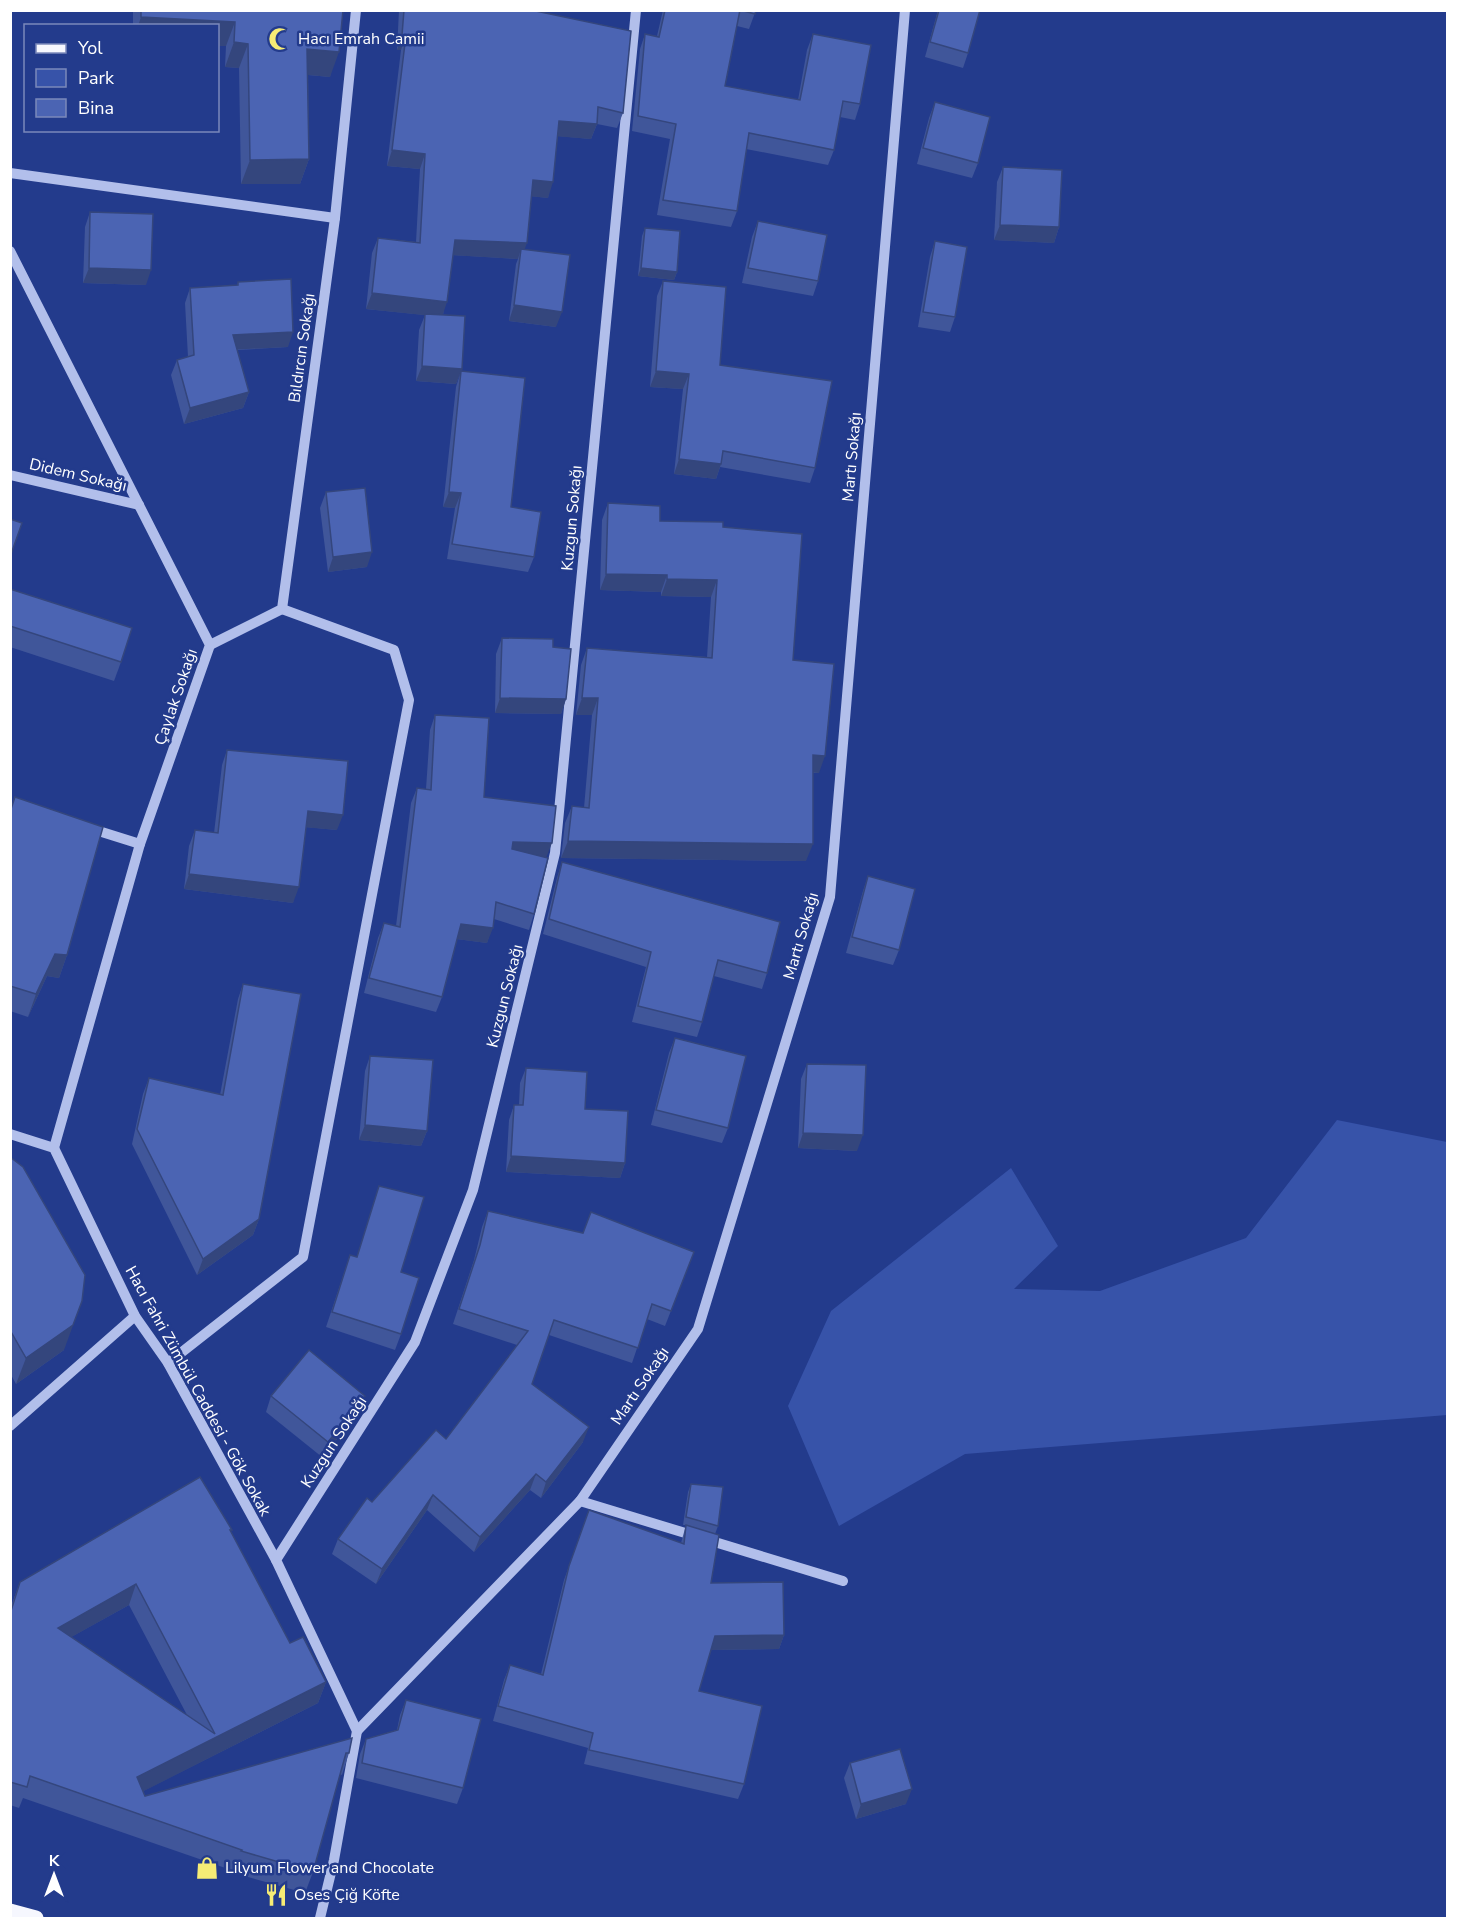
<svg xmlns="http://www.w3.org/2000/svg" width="1458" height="1929" viewBox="0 0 1458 1929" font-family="'Nunito Sans',sans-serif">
<rect width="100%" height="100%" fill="#233b8c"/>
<path fill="#3753a9" d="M1337,1120L1447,1142V1415L965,1454L839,1526L788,1406L831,1311L1011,1168L1058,1246L1014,1289L1100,1291L1246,1238Z"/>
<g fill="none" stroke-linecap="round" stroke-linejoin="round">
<g stroke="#b2bfeb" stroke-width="10">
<path d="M10,173L335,218"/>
<path d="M10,251L210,645L140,844L54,1148"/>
<path d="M10,475L139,505"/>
<path d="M210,645L282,609L335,218L356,10"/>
<path d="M89,828L140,844"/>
<path d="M10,1134L54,1148L135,1316L168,1363L276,1560"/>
<path d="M168,1363L303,1257L409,700L394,650L282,609"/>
<path d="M10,1426L135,1316"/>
<path d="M580,1501L843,1581"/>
<path d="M357,1731L580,1501L698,1329L830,897L905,10"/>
<path d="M320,1918L334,1860L357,1731L276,1560L415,1342L473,1190L555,853L636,10"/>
</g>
<path stroke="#f6f7fe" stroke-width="15" d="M10,1911L36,1918"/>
</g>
<g fill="#40569a" fill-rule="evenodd">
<path d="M133,10H343L330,77L308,75L309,159L300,184H241L239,68L225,67L226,46H218V26H133Z"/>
<path d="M399,10H531L623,113L617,128L597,124L591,139L558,136L548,198L531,196L524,249L556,327L509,321L516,264L518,259L453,255L443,315L462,369L456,384L416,381L419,330L425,315L366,309L372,253L378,238L416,242L420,169L387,166L401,50H397Z"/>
<path d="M663,10H756L749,29L737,26L725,86L798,100L807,50L813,34L860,104L855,120L840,117L834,150L828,165L746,149L737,211L731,227L657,215L670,139L632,131L640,49L645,34L657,36Z"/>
<path d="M938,10H980L968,53L963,68L925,57Z"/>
<path d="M935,102L978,163L972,178L917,164L929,118Z"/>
<path d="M1003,167L1059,227L1054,243L994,240L997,182Z"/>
<path d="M90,212L146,285L83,283L85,227Z"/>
<path d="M758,221L818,281L813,296L742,283L752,237Z"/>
<path d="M645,228L677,272L674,280L638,276L642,236Z"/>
<path d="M935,241L955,317L950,332L918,327L930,257Z"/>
<path d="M663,281L720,365L815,468L810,483L720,467L716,479L674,474L683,389L650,387L657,296Z"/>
<path d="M238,282L288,347L237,350L249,392L243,408L184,424L171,375L177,360L188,357L185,303L190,288L237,285Z"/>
<path d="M461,371L511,507L534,557L528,572L447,559L455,508L443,507L456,387Z"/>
<path d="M326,492L367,567L328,572L320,508Z"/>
<path d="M608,503L660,521L723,527L793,660L819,773H813L806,861L561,858L565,823L572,806L584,808L592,715H576L581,665L587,648L707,657L711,597L661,596V592L600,590L602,520Z"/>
<path d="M10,589L121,662L114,681L10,647Z"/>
<path d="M502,638L553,647L566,699L561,714L495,713L496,654Z"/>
<path d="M435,715L484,797L546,858L534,914L529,930L494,919L487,943L457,939L442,997L436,1012L364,993L378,938L384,923L396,926L411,803L417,788L426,789L430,730Z"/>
<path d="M227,750L337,830L306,827L293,903L184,889L189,846L195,830L214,833L222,765Z"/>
<path d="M15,797L67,955L59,978L47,976L28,1017L10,1011V810Z"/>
<path d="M562,862L767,973L762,989L714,976L702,1022L697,1037L632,1022L646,967L543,934L557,878Z"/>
<path d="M868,876L899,950L893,965L846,953L863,891Z"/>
<path d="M243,984L259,1219L253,1235L197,1275L132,1144L143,1094L149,1078L220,1095L238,999Z"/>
<path d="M675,1038L728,1128L722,1143L651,1125L669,1053Z"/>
<path d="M370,1056L427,1131L421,1146L359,1140L365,1071Z"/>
<path d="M807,1064L857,1151L798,1148L801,1079Z"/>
<path d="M526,1068L585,1109L625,1163L620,1178L506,1172L509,1120L514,1105H519L520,1083Z"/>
<path d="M10,1157L64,1350L16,1384L10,1373Z"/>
<path d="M379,1186L401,1272V1334L395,1350L326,1327L350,1255L357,1257Z"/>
<path d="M488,1211L583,1233L694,1252L665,1326L647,1319L632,1363L549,1335L532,1384L583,1442L541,1498L530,1490L474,1552L427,1510L376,1584L332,1554L338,1539L372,1502L446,1439L517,1345L453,1324L474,1260L482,1227Z"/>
<path d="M271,1396H365L360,1412L322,1457L266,1412Z"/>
<path d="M691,1484L718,1526L715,1534L711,1583L784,1635L779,1649L711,1650L699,1691L744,1784L738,1799L584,1764L588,1748L493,1721L504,1680L510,1665L541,1674L564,1580L589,1510L681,1543L686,1525H683L688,1492Z"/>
<path d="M231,1532L290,1643L326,1682L318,1703L143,1791L145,1796L352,1738L349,1753L342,1775L340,1774L313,1872L305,1893L234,1873V1871L23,1798L19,1808L10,1805V1609L20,1582ZM129,1605L187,1715L71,1637Z"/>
<path d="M406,1700L463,1788L457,1804L356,1778L360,1754L366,1739L397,1730L400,1715Z"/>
<path d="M850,1763L906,1804L856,1819L844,1778Z"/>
</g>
<g fill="#34467d">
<path d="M141,17L235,22L226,46H218V26H138Z"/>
<path d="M402,35H406L401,50H397Z"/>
<path d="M234,42L248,44L239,68L225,67Z"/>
<path d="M307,49L339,52L330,77L298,74Z"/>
<path d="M559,121L597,124L591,139L553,136Z"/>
<path d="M392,150L425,154L420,169L387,166Z"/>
<path d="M309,159L300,184H241L250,160Z"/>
<path d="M533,180L553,182L548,198L527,196Z"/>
<path d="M1000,225L1059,227L1054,243L994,240Z"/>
<path d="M455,240L527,243L521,259V249L518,259L449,255Z"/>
<path d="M89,268L151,270L146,285L83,283Z"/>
<path d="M641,268L677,272L674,280L638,276Z"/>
<path d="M372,293L447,302L442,317L366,309Z"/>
<path d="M514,305L562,312L556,327L509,321Z"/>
<path d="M293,332L288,347L227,350L233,335Z"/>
<path d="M422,366L462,369L456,384L416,381Z"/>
<path d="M656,371L689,374L683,389L650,387Z"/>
<path d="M249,392L243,408L184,424L190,408Z"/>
<path d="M679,459L721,464L716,479L674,474Z"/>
<path d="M449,492L461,493L455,508L443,507Z"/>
<path d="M372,552L367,567L328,572L333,557Z"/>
<path d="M606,574L667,575L661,592L600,590Z"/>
<path d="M667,579L717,580L711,597L661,596Z"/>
<path d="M500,698L566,699L561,714L495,713Z"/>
<path d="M582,698H598L592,715H576Z"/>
<path d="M813,755L825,756L819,773L807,772Z"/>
<path d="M308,811L343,815L337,830L302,827Z"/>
<path d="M568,841L813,844L806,861L561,858Z"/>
<path d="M513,842L552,843L546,858H507Z"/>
<path d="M189,874L299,887L293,903L184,889Z"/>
<path d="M461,924L493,928L487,943L456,939Z"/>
<path d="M55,954L67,955L59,978L47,976L28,1017L36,994Z"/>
<path d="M365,1125L427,1131L421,1146L359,1140Z"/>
<path d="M803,1133L863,1135L857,1151L798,1148Z"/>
<path d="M511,1156L625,1163L620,1178L506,1172Z"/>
<path d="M259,1219L253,1235L197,1275L203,1259Z"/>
<path d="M82,1301L64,1350L16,1384L26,1358Z"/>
<path d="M365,1396L360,1412L322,1457L328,1442Z"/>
<path d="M589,1427L583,1442L541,1498L546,1482Z"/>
<path d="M536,1474L530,1490L474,1552L480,1537Z"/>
<path d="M433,1495L427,1510L376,1584L382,1569Z"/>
<path d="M136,1584L129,1605L50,1649L58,1628Z"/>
<path d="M784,1635L779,1649L710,1650L715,1636Z"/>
<path d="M326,1682L318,1703L130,1798L137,1777Z"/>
<path d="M912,1789L906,1804L856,1819L861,1804Z"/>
</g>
<g fill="#4b64b3" stroke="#34467d" stroke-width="1.5" fill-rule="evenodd">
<path d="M141,10H343L339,52L307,49L309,159L250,160L248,44L234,42L235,22L141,17Z"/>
<path d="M404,10H531L631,31L623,113L598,107L597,124L559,121L553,182L533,180L527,243L455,240L447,302L372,293L378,238L420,243L425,154L392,150L406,35H402Z"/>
<path d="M665,10H740L725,86L800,100L813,34L871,45L860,104L843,101L834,150L749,133L737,211L663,200L676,124L638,116L645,34L659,37Z"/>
<path d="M740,10H756L755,14Z"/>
<path d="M939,10H980L968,53L930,42Z"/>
<path d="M935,102L990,117L978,163L923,148Z"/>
<path d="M1003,167L1062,170L1059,227L1000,225Z"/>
<path d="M90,212L153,214L151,270L89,268Z"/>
<path d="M758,221L827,235L818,281L748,268Z"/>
<path d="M645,228L680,231L677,272L641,268Z"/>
<path d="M935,241L967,247L955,317L923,312Z"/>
<path d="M521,249L570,255L562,312L514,305Z"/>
<path d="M291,279L293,332L233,335L249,392L190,408L177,360L194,355L190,288L238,285V282Z"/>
<path d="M663,281L726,287L720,365L832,381L815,468L723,451L721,464L679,459L689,374L656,371Z"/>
<path d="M425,314L465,316L462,369L422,366Z"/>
<path d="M461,371L525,378L511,507L541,512L534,557L452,544L461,493L449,492Z"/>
<path d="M365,488L372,552L333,557L326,492Z"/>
<path d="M608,503L660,506V521L723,522V527L802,534L793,660L834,664L825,756L813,755V844L568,841L572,806L589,808L598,698H582L587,648L712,658L717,580L667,579V575L606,574Z"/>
<path d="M10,519L22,523L10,557Z"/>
<path d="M10,589L132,628L121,662L10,626Z"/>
<path d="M502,638L553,639V647L571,649L566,699L500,698Z"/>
<path d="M435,715L489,718L484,797L556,806L552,843L513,842L512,849L548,858L534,914L496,902L493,928L461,924L442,997L369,978L384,923L400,927L417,788L431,790Z"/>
<path d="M227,750L348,761L343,815L308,811L299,887L189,874L195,830L218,833Z"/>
<path d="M15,797L103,827L67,955L55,954L36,994L10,986V812Z"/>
<path d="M562,862L780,922L767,973L718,960L702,1022L638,1006L651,952L549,919Z"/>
<path d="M868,876L915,889L899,950L852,937Z"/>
<path d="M243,984L301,994L259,1219L203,1259L137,1129L149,1078L223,1095Z"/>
<path d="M675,1038L746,1056L728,1128L656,1110Z"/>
<path d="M370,1056L433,1060L427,1131L365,1125Z"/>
<path d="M807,1064L866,1065L863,1135L803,1133Z"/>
<path d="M526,1068L587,1072L585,1109L628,1111L625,1163L511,1156L514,1105H523Z"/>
<path d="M10,1157L23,1167L85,1275L82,1301L73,1325L26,1358L10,1330Z"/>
<path d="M379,1186L424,1197L401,1272L419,1278L401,1334L332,1312L350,1255L357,1257Z"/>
<path d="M488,1211L583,1233L591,1212L694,1252L671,1311L652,1304L638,1348L554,1320L532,1384L589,1427L546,1482L536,1474L480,1537L433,1495L382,1569L338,1539L367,1498L372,1502L436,1430L446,1439L528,1331L459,1309L480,1245Z"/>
<path d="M309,1350L365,1396L328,1442L271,1396Z"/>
<path d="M200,1477L232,1530H230L290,1643L303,1637L326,1682L137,1777L145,1796L352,1738L349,1753H346L313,1872L241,1851L242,1850L30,1776L27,1787L10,1782V1614L20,1582ZM136,1584L215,1734L58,1628Z"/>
<path d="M691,1484L723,1487L718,1526L686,1517Z"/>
<path d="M589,1510L684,1544L686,1525L719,1535L711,1583L783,1582L784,1635L715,1636L699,1691L762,1706L744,1784L589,1750L593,1733L498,1706L510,1665L543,1675L569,1566Z"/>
<path d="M406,1700L481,1719L463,1788L362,1763L366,1739L398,1730Z"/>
<path d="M900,1749L912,1789L861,1804L850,1763Z"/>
</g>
<defs>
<g id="mosque-bare" transform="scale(1.8)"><path d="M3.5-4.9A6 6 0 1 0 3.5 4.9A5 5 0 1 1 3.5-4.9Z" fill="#f6ec75" stroke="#233b8c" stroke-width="2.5" paint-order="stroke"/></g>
<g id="shop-bare" transform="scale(1.8)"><path d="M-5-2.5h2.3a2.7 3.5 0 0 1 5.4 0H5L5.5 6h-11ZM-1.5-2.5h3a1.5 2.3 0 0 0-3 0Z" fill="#f6ec75" stroke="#233b8c" stroke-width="2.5" paint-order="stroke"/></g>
<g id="restaurant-bare" transform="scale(1.8)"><path d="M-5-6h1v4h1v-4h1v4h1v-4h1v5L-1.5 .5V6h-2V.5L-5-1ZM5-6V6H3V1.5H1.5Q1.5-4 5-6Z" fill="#f6ec75" stroke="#233b8c" stroke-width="2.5" paint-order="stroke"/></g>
</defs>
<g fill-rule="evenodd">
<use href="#mosque-bare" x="280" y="39"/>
<use href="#shop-bare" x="207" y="1868"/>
<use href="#restaurant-bare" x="276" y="1895"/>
</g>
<g text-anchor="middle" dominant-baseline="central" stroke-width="5" stroke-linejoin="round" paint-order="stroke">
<g font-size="16" fill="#fff" stroke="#233b8c" text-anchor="start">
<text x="298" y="39">Hacı Emrah Camii</text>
<text x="225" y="1868">Lilyum Flower and Chocolate</text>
<text x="294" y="1895">Oses Çiğ Köfte</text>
</g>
<g font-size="16" fill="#fff" stroke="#233b8c">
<text transform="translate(302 348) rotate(-82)">Bıldırcın Sokağı</text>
<text transform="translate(852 457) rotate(-85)">Martı Sokağı</text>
<text transform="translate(78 475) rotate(13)">Didem Sokağı</text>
<text transform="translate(572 518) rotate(-85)">Kuzgun Sokağı</text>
<text transform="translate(176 697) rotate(-71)">Çaylak Sokağı</text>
<text transform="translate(801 936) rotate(-74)">Martı Sokağı</text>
<text transform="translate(505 996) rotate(-76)">Kuzgun Sokağı</text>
<text transform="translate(640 1386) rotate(-56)">Martı Sokağı</text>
<text transform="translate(198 1391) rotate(61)">Hacı Fahri Zümbül Caddesi - Gök Sokak</text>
<text transform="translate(334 1442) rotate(-57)">Kuzgun Sokağı</text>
</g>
</g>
<rect width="1458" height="1929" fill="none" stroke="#ffffff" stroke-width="24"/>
<rect x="24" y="24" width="195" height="108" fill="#233b8c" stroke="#7b89ba" stroke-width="1.5"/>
<rect x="36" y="44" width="30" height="9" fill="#f6f7fe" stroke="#7b89ba" stroke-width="1.5"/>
<text x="78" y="54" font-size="18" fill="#ffffff">Yol</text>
<rect x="36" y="69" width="30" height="18" fill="#3753a9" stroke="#7b89ba" stroke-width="1.5"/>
<text x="78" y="84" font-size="18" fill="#ffffff">Park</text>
<rect x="36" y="99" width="30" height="18" fill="#4b64b3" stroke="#7b89ba" stroke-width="1.5"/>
<text x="78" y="114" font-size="18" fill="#ffffff">Bina</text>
<g transform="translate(54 1875)" stroke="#233b8c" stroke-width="4.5" paint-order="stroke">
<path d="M0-4.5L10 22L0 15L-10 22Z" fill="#ffffff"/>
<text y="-9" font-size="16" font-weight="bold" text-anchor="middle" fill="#ffffff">K</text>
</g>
</svg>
